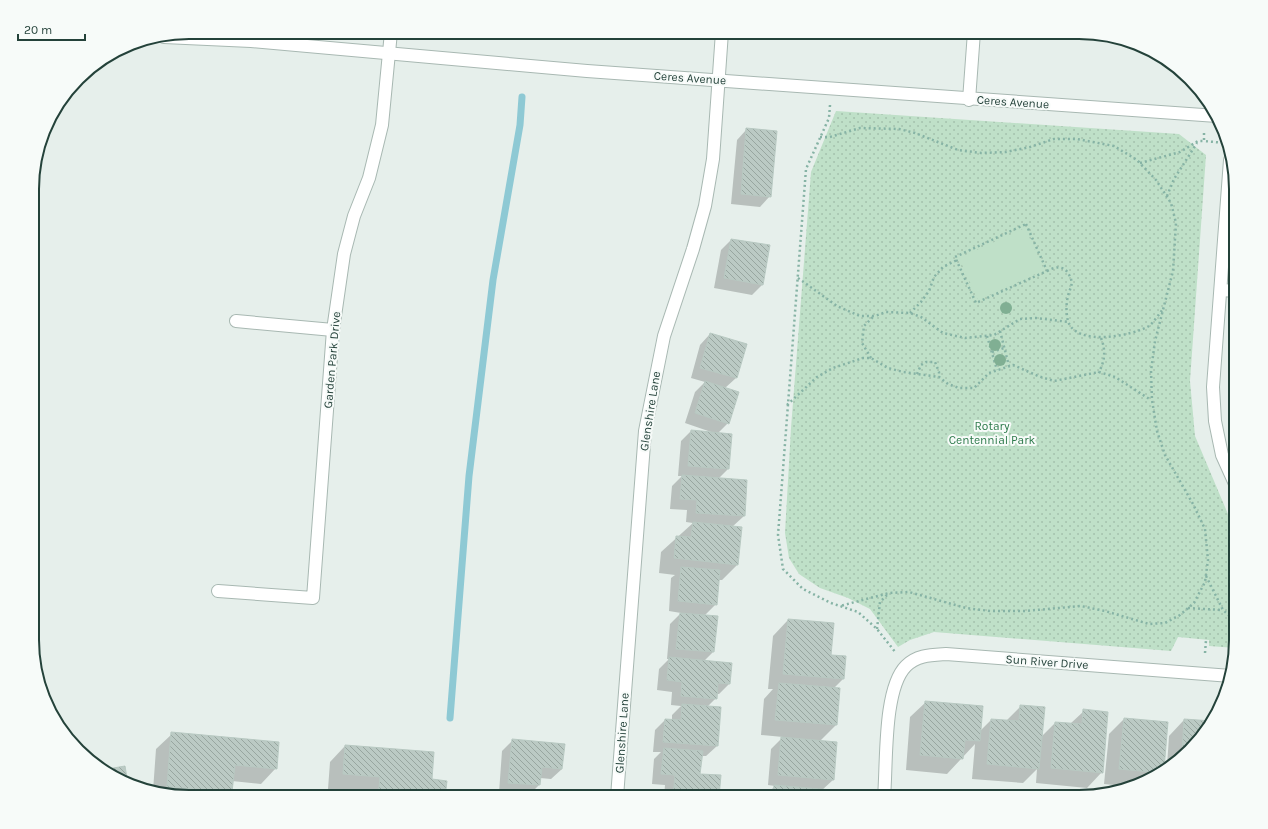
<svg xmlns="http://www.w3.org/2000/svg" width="1268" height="829" viewBox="0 0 1268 829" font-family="Karla,sans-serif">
<defs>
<pattern id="park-dots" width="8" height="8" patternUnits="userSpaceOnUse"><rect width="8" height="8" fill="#bfe0c8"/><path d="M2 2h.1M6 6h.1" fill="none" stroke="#a4c1ad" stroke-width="1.8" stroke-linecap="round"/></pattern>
<pattern id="building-back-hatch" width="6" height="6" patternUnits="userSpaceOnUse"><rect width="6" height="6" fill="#bbcac4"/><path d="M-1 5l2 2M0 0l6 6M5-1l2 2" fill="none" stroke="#98a6a0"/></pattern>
</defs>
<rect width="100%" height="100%" fill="#e6efeb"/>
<path fill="url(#park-dots)" d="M836,111L1179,134L1206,155L1190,381L1195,436L1236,533V648L1209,646V640L1178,637L1171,651L934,632L910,640L898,647L870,609L848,598L820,588L799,574L789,558L785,533L791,428L811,172Z"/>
<path fill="#bfe0c8" d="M1025,228L1044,270L978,300L959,258Z"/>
<g fill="#0003">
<path d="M747,129L770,196L760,207L731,204L737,140Z"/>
<path d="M731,240L762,285L752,295L714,288L721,250Z"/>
<path d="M710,334L736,378L725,388L728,423L718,433L731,434L728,469L718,479L744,516L732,527L737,565L722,580H718L716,604L704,616L713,652L704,661L729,684L719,694H716V698L707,707L720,708L717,746L706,756H701L699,774L718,797H664L665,785L652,784L654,759L661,752H653L655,730L665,720H672V715L681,706L671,705L672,692L657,690L659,669L669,659H667L670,624L681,613L669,611L671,578L675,575L659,573L661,552L693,523L686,522L687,510L670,509L672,486L682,476H678L681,441L691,431L714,433L685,423L695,392L705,382L691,378L700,345Z"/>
<path d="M788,620L830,656L843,679L834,688L836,725L819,742L836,743L833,780L822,790L831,797H764L775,786L768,785L771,749L783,737L761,735L764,699L773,689H768L773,636Z"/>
<path d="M926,702L980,731L991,720L1006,721L1021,706L1041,737L1055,723L1070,724L1084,711L1102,772L1087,788L1036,783L1037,769L1023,783L972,779L975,744L947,774L906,770L910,717Z"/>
<path d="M1124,719L1167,723L1163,770L1157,776L1124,786L1104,784L1109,734Z"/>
<path d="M1184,720L1212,722L1209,727L1167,767L1169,736Z"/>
<path d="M172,734L276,768L261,784L232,781L231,792L226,797H189L153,791L156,749Z"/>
<path d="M513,740L562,769L551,779L540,778L539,785L529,795L545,797H500L504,793H499L502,751Z"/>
<path d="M345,746L431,780L444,797H365V792L328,789L330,762Z"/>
</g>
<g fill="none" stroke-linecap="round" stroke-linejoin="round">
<path stroke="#8ec9d4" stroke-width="7" d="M450,718L469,476L493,280L520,125L522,97"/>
</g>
<g fill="url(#building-back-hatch)" stroke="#b8c9c2">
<path d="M746,128L777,131L771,197L741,194Z"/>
<path d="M731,239L770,245L763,285L724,278Z"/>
<path d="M710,333L747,344L737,378L700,368Z"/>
<path d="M705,381L739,392L729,424L695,413Z"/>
<path d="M691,430L732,434L729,469L688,466Z"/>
<path d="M682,475L747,480L745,516L696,513L697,500L680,499Z"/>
<path d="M693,522L742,527L738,565L674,558L676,536L691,537Z"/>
<path d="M681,567L720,570L717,605L678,601Z"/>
<path d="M680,613L718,616L714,652L676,649Z"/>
<path d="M788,619L834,623L831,655L846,656L844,679L783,674Z"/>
<path d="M669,657L732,663L730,684L718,683L717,699L681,696L682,682L667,680Z"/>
<path d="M779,683L840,688L837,725L775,720Z"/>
<path d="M925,701L983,706L980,741L965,740L963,759L920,755Z"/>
<path d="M682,704L721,707L718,746L663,742L665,719L681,720Z"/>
<path d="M1020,705L1045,707L1039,769L987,764L991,719L1019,721Z"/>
<path d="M1083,709L1108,712L1103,773L1051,768L1055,722L1082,724Z"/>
<path d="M1124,718L1168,722L1164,769L1161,773L1119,769Z"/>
<path d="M1184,719L1212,721L1209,727L1182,753Z"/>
<path d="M171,732L279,742L277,769L235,765L232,792L167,787Z"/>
<path d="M781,737L837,742L834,780L778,775Z"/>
<path d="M512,739L565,744L562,769L542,767L540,785L508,783Z"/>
<path d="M345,745L434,752L432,779L447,781L445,797H378L380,777L343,774Z"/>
<path d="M664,748L703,751L700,774L721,775L719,797H673L675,775L661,774Z"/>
<path d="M125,766L128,784L102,770Z"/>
<path d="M774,785L832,790V797H773Z"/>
<path d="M504,792L556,797H503Z"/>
</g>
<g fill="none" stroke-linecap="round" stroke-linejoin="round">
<g stroke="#a8b8b2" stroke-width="14">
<g id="minor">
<path d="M164,37L251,41L587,71L1217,116"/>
<path d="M969,100L974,32"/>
<path d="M1230,160L1213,387L1215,421L1222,455L1236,486"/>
<path d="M1221,290L1236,291"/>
<path d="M236,321L333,330"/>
<path d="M218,591L313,598L333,330L344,254L354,216L369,178L382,125L391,32"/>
<path d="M617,797L645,431L664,336L693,249L705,206L713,159L722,32"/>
<path d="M884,797C887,764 883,689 906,666C917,655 931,655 946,654L1231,676"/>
</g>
</g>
<g stroke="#86b3a5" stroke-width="2.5" stroke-dasharray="2 3" stroke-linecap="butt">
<path d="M830,105L829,118L806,169L778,535L783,569L803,589L831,603L858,612L877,629L896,653"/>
<path d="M1204,133V141L1225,143"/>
<path d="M820,137H830L860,128L899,129L915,133L958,150L981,153L1006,152L1030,147L1054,139H1077L1114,146L1137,160L1156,180L1171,203L1176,223L1173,271L1155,341L1151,371L1152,400L1157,431L1165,455L1193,504L1205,529L1208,560L1205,582L1194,603L1180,615L1165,623L1149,624L1105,611L1081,606L1025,611H990L966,608L909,592L889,593L840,606"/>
<path d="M1140,163L1180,152L1198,141H1204"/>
<path d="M1167,196L1174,179L1197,143"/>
<path d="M1026,224L1047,271L976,303L955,257Z"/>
<path d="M1047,271C1054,267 1063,265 1068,273C1075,284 1070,287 1068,296C1066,304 1066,313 1068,321C1076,347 1132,336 1149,326C1154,322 1159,314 1163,309"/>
<path d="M798,278L837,306L860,316H875L886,312L910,313L921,317L943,333L965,338L994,335L1020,319L1036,318L1069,322"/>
<path d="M910,313L921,302L929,291L934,277L943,267L957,260"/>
<path d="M1000,331L1009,366"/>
<path d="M987,336L997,370"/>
<path d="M1101,338C1106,351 1105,360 1099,372L1115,377L1151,400"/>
<path d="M992,352L1004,348"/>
<path d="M871,358L862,343L864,326L874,316"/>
<path d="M917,374L921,365L926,362H935L939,372V377"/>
<path d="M787,405L817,377L833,368L863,358H871L888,368L903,372L939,377L948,384L959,388H974L989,373L1013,365L1038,376L1054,381L1099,372"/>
<path d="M1206,576L1223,610L1236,622"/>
<path d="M1188,608L1222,610"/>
<path d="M877,629L880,602L889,593"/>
<path d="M1205,653L1206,640"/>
</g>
<use href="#minor" stroke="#fff" stroke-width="12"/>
</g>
<g fill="#80af93">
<circle cx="1006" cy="308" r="6"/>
<circle cx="995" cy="345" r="6"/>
<circle cx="1000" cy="360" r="6"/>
</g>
<g text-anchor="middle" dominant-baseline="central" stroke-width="4" stroke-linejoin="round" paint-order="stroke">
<g font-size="12" fill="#24423a" stroke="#f7fbf9">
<text transform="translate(690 78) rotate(4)">Ceres Avenue</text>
<text transform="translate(1013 102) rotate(4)">Ceres Avenue</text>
<text transform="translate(332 360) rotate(-85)">Garden Park Drive</text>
<text transform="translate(650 411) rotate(-81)">Glenshire Lane</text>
<text transform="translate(1047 662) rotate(4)">Sun River Drive</text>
<text transform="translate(622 733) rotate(-86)">Glenshire Lane</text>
</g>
<g font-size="12" fill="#2d7a4b" stroke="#f7fbf9">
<text x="992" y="426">Rotary<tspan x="992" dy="14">Centennial Park</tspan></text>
</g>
</g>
<path d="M0 0H1268V829H0ZM189 39H1079A150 150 0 0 1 1229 189V640A150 150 0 0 1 1079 790H189A150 150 0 0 1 39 640V189A150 150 0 0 1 189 39Z" fill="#f7fbf9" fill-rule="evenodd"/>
<path fill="none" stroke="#24423a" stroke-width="2" d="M189 39H1079A150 150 0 0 1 1229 189V640A150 150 0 0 1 1079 790H189A150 150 0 0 1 39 640V189A150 150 0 0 1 189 39Z"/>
<path d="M18 34v6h67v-6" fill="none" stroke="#24423a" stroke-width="2"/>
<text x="24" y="34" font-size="12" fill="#24423a" stroke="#f7fbf9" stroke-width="3" paint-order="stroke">20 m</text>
</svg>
